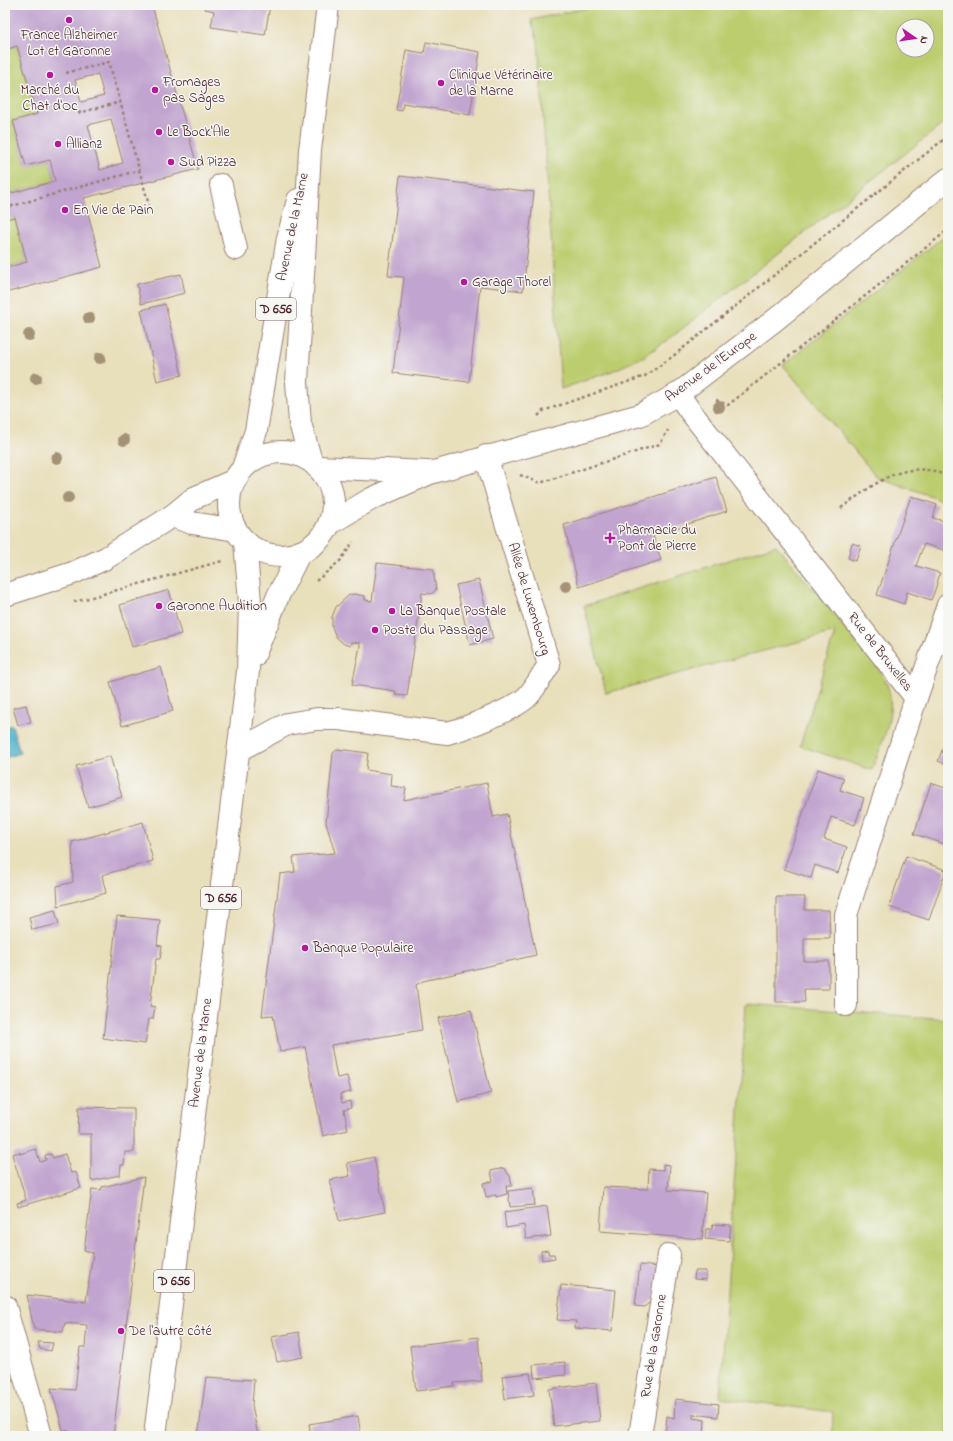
<svg xmlns="http://www.w3.org/2000/svg" width="953" height="1441" viewBox="0 0 953 1441" font-family="'Indie Flower',sans-serif">
<rect width="100%" height="100%" fill="#f6f6f2"/>
<filter id="ink" filterUnits="userSpaceOnUse"><feTurbulence type="fractalNoise" baseFrequency=".025" numOctaves="2"/><feDisplacementMap in="SourceGraphic" scale="8" xChannelSelector="R" yChannelSelector="G"/><feConvolveMatrix kernelMatrix="1 2 1 2 8 2 1 2 1" color-interpolation-filters="sRGB"/></filter>
<filter id="wash" filterUnits="userSpaceOnUse"><feTurbulence type="fractalNoise" baseFrequency=".012" numOctaves="4" result="noise"/><feDisplacementMap in="SourceGraphic" scale="16" xChannelSelector="R" yChannelSelector="G"/><feGaussianBlur stdDeviation="0.9" result="paint"/><feColorMatrix in="noise" values="0 0 0 0 0 0 0 0 0 0 0 0 0 0 0 0 0 1.4 0 .05"/><feComposite in="paint" operator="in"/></filter>
<g filter="url(#wash)">
<rect width="100%" height="100%" fill="#e8dfbb"/>
<g fill="#bccd70" stroke="#83764e" fill-rule="evenodd">
<path d="M599,5H948V120L673,336L643,357L612,371L561,389L538,41L531,20ZM903,26H927V50H903Z"/>
<path d="M17,46L37,114L13,121L26,165L50,160L55,181L5,195V50Z"/>
<path d="M15,217L27,262L6,268L5,219Z"/>
<path d="M948,233V502L877,477L783,365Z"/>
<path d="M776,545L877,666C882,674 887,682 889,691C895,718 880,746 872,770L800,746L835,632L606,693L584,606Z"/>
<path d="M746,1004L948,1019V1436H832L833,1412L720,1398Z"/>
</g>
<path fill="#48afc7" stroke="#496779" d="M12,725L20,753L5,758V727Z"/>
<g id="blocks">
<g fill="#c1a4cf" fill-rule="evenodd">
<path d="M5,5H152L198,169L84,198L102,267L5,293V268L27,262L15,217L5,219V195L55,181L50,160L26,166L13,121L37,114L17,46L5,50ZM98,74L104,96L81,102L75,80ZM111,119L123,163L100,170L88,125Z"/>
<path d="M205,5H270L265,35L211,27L214,11L205,9Z"/>
<path d="M426,42L480,52L470,115L403,103L402,111L396,110L406,50L424,53Z"/>
<path d="M400,176L534,192L523,291L480,286L469,382L393,373L404,277L388,276Z"/>
<path d="M181,274L185,293L141,304L137,284Z"/>
<path d="M165,304L182,375L157,381L141,310Z"/>
<path d="M716,477L727,511L664,532L663,529L652,533L661,560L579,587L564,525Z"/>
<path d="M911,496L937,505L933,518L948,522V549L947,551L924,544L916,566L940,573L934,593L931,600L907,592L904,604L877,595Z"/>
<path d="M852,543L861,546L856,561L848,558Z"/>
<path d="M377,563L433,569L436,590L431,594L422,593L407,696L395,695L396,691L352,685L360,646V643L351,642L350,646L344,644L336,637L332,627V617L336,607L349,595L354,594L365,596V600L372,601Z"/>
<path d="M479,580L493,639L470,645L456,585Z"/>
<path d="M169,590L181,634L132,647L120,605Z"/>
<path d="M161,667L173,711L122,726L110,682Z"/>
<path d="M26,705L31,722L18,725L13,708Z"/>
<path d="M948,734V765L938,761Z"/>
<path d="M338,749L368,753L366,770L392,774L391,786L406,788L404,800L487,783L493,817L507,814L536,955L423,981L416,985L422,1030L331,1045L337,1078L347,1076L351,1092L340,1094L342,1103L350,1101L351,1108L344,1110L348,1130L323,1136L305,1047L280,1052L273,1015L262,1016L280,874L295,872L293,857L335,853L326,823L333,753Z"/>
<path d="M110,756L122,797L88,807L76,766Z"/>
<path d="M818,769L844,778L840,790L864,798L855,825L831,817L824,839L847,847L838,873L815,865L811,878L784,869Z"/>
<path d="M931,783L948,789V845L914,834Z"/>
<path d="M143,822L153,861L102,875L106,893L58,906L57,886L73,882L72,842Z"/>
<path d="M906,856L946,870L929,920L889,907Z"/>
<path d="M776,897H805L804,910H829L830,938H804V961H829V989H804L805,1002H776Z"/>
<path d="M55,910L59,924L32,930L29,917Z"/>
<path d="M117,916L160,920L157,945L162,946L160,959H156L150,1006L155,1007L153,1019H149L145,1044L103,1038Z"/>
<path d="M471,1010L491,1093L458,1102L438,1018Z"/>
<path d="M5,1018L8,1028L5,1029Z"/>
<path d="M79,1107L134,1108V1152H125L124,1165H121L120,1175L91,1181V1134H78Z"/>
<path d="M36,1149L40,1162L46,1160L45,1155L51,1154L53,1158L65,1154L71,1173L76,1172L81,1188L18,1207L17,1203L26,1200L12,1154L20,1152V1154Z"/>
<path d="M374,1157L385,1212L339,1221L330,1180L350,1176L347,1163Z"/>
<path d="M663,1164L670,1165L668,1190L706,1193L702,1239L600,1231L603,1187L648,1189L649,1169L663,1170Z"/>
<path d="M504,1168L510,1176L512,1186H506L507,1194L496,1197V1195L486,1197L483,1183L493,1181L491,1171Z"/>
<path d="M144,1177L113,1436H69V1431L63,1430L51,1388L75,1390L80,1347H85L87,1325L65,1323L63,1332L34,1329L27,1295L86,1302L93,1253L84,1251L92,1189L101,1190L102,1187Z"/>
<path d="M533,1188L535,1205L510,1207L508,1191Z"/>
<path d="M547,1206L551,1236L526,1239L524,1225L506,1228L504,1212Z"/>
<path d="M713,1224L731,1225L729,1241L705,1239L706,1229H712Z"/>
<path d="M548,1250V1254H554L555,1258L542,1260L541,1251Z"/>
<path d="M640,1265L659,1267L654,1299L644,1307L635,1306Z"/>
<path d="M695,1271H706V1280L694,1279Z"/>
<path d="M561,1285L616,1290L612,1331L575,1328L576,1321L557,1320Z"/>
<path d="M299,1332L303,1357L277,1362L272,1337Z"/>
<path d="M478,1337L482,1381L454,1383V1386L416,1391L410,1346Z"/>
<path d="M38,1342L53,1343L51,1351L40,1349Z"/>
<path d="M565,1362L566,1375L534,1378L533,1365Z"/>
<path d="M530,1373L534,1395L505,1399L502,1376Z"/>
<path d="M206,1377L254,1380L252,1405L258,1436H198Z"/>
<path d="M596,1383L600,1421L554,1426L549,1389Z"/>
<path d="M675,1399L719,1404L718,1417L693,1414V1418L705,1420L704,1436H665L667,1416L674,1418Z"/>
<path d="M358,1416L361,1436H311L309,1424Z"/>
</g>
</g>
</g>
<g filter="url(#ink)">
<use href="#blocks" fill-opacity="0" stroke="#997f73" stroke-width="1"/>
<g fill="none" stroke-linecap="round" stroke-linejoin="round">
<g stroke="#997f73" stroke-width="24">
<g id="minor">
<path d="M221,185L236,249"/>
<path d="M678,394L690,411L916,698L846,915V1005"/>
<path d="M317,467L427,472"/>
<path d="M172,516L192,523L236,530"/>
<path d="M329,524L371,499L430,473L640,415L678,394L775,320L948,179"/>
<path d="M5,595L73,573L106,558L172,516L194,498L235,480"/>
<path d="M916,698L948,605"/>
<path d="M239,750L287,724L317,719H339L447,733C467,728 510,711 526,698C533,692 543,673 549,665L486,456"/>
<path d="M5,1306L41,1436"/>
<path d="M640,1436L669,1255"/>
</g>
</g>
<g stroke="#997f73" stroke-width="24">
<g id="major">
<circle cx="281" cy="504" r="52"/>
<path d="M311,461L300,423L297,382L310,150L328,5"/>
<path d="M243,468L256,431L288,238L298,200"/>
<path d="M254,656L278,596L300,552"/>
<path d="M155,1436L248,671L250,602L245,541"/>
</g>
</g>
<g stroke="#997f73" stroke-width="2.5" stroke-dasharray="3 3" stroke-linecap="butt">
<path d="M66,73L109,62L149,205"/>
<path d="M78,113L121,102"/>
<path d="M5,208L140,170"/>
<path d="M716,400L728,405L948,230"/>
<path d="M538,416L543,411L645,376L672,357L948,136"/>
<path d="M520,475L540,483L660,444L668,430"/>
<path d="M841,508C868,489 893,466 927,470C934,470 941,474 948,476"/>
<path d="M316,581L341,560L353,542"/>
<path d="M74,602L222,561"/>
</g>
<use href="#minor" stroke="#fff" stroke-width="22"/>
<use href="#major" stroke="#fff" stroke-width="22"/>
</g>
<g fill="#a49277">
<circle cx="89" cy="318" r="6"/>
<circle cx="29" cy="335" r="6"/>
<circle cx="100" cy="358" r="6"/>
<circle cx="36" cy="378" r="6"/>
<circle cx="719" cy="407" r="6"/>
<circle cx="124" cy="440" r="6"/>
<circle cx="57" cy="458" r="6"/>
<circle cx="68" cy="498" r="6"/>
<circle cx="566" cy="586" r="6"/>
</g>
</g>
<g fill="#b5179e" stroke="#f6f6f2" stroke-width="1.5">
<circle cx="69" cy="20" r="4"/>
<circle cx="50" cy="75" r="4"/>
<circle cx="441" cy="83" r="4"/>
<circle cx="155" cy="90" r="4"/>
<circle cx="159" cy="132" r="4"/>
<circle cx="58" cy="144" r="4"/>
<circle cx="171" cy="162" r="4"/>
<circle cx="65" cy="210" r="4"/>
<circle cx="464" cy="282" r="4"/>
<path d="M608 532h4v4h4v4h-4v4h-4v-4h-4v-4h4z"/>
<circle cx="159" cy="606" r="4"/>
<circle cx="392" cy="611" r="4"/>
<circle cx="375" cy="630" r="4"/>
<circle cx="305" cy="948" r="4"/>
<circle cx="121" cy="1331" r="4"/>
</g>
<g text-anchor="middle" dominant-baseline="central" stroke-width="3" stroke-linejoin="round" paint-order="stroke">
<g fill="#f6f6f2" stroke="#7e6067" stroke-width="1">
<rect x="256" y="298" width="40" height="22" rx="3"/>
<rect x="201" y="887" width="40" height="22" rx="3"/>
<rect x="154" y="1270" width="40" height="22" rx="3"/>
</g>
<g font-size="13" font-weight="bold" fill="#4a1f2b">
<text x="276" y="309">D 656</text>
<text x="221" y="898">D 656</text>
<text x="174" y="1281">D 656</text>
</g>
<g font-size="14" fill="#4a1f2b" stroke="#f6f6f2" text-anchor="start">
<text x="69" y="35" text-anchor="middle">France Alzheimer<tspan x="69" dy="16">Lot et Garonne</tspan></text>
<text x="449" y="75">Clinique Vétérinaire<tspan x="449" dy="16">de la Marne</tspan></text>
<text x="163" y="82">Fromages<tspan x="163" dy="16">pas Sages</tspan></text>
<text x="50" y="90" text-anchor="middle">Marché du<tspan x="50" dy="16">Chat d'Oc</tspan></text>
<text x="167" y="132">Le Bock'Ale</text>
<text x="66" y="144">Allianz</text>
<text x="179" y="162">Sud Pizza</text>
<text x="73" y="210">En Vie de Pain</text>
<text x="472" y="282">Garage Thorel</text>
<text x="618" y="530">Pharmacie du<tspan x="618" dy="16">Pont de Pierre</tspan></text>
<text x="167" y="606">Garonne Audition</text>
<text x="400" y="611">La Banque Postale</text>
<text x="383" y="630">Poste du Passage</text>
<text x="313" y="948">Banque Populaire</text>
<text x="129" y="1331">De l'autre côté</text>
</g>
<g font-size="14" fill="#4a1f2b" stroke="#f6f6f2">
<text transform="translate(293 227) rotate(-78)">Avenue de la Marne</text>
<text transform="translate(711 367) rotate(-36)">Avenue de l'Europe</text>
<text transform="translate(529 599) rotate(73)">Allée de Luxembourg</text>
<text transform="translate(880 652) rotate(52)">Rue de Bruxelles</text>
<text transform="translate(201 1053) rotate(-83)">Avenue de la Marne</text>
<text transform="translate(654 1346) rotate(-81)">Rue de la Garonne</text>
</g>
</g>
<rect width="953" height="1441" fill="none" stroke="#f6f6f2" stroke-width="20"/>
<g transform="translate(915 38) rotate(103)"><circle r="19" fill="#f6f6f2" stroke="#b1a0a2"/>
<path d="M0-3L7 15L0 10L-7 15Z" fill="#b5179e"/>
<text y="-6" font-size="11" font-weight="bold" text-anchor="middle" fill="#4a1f2b">N</text>
</g>
</svg>
